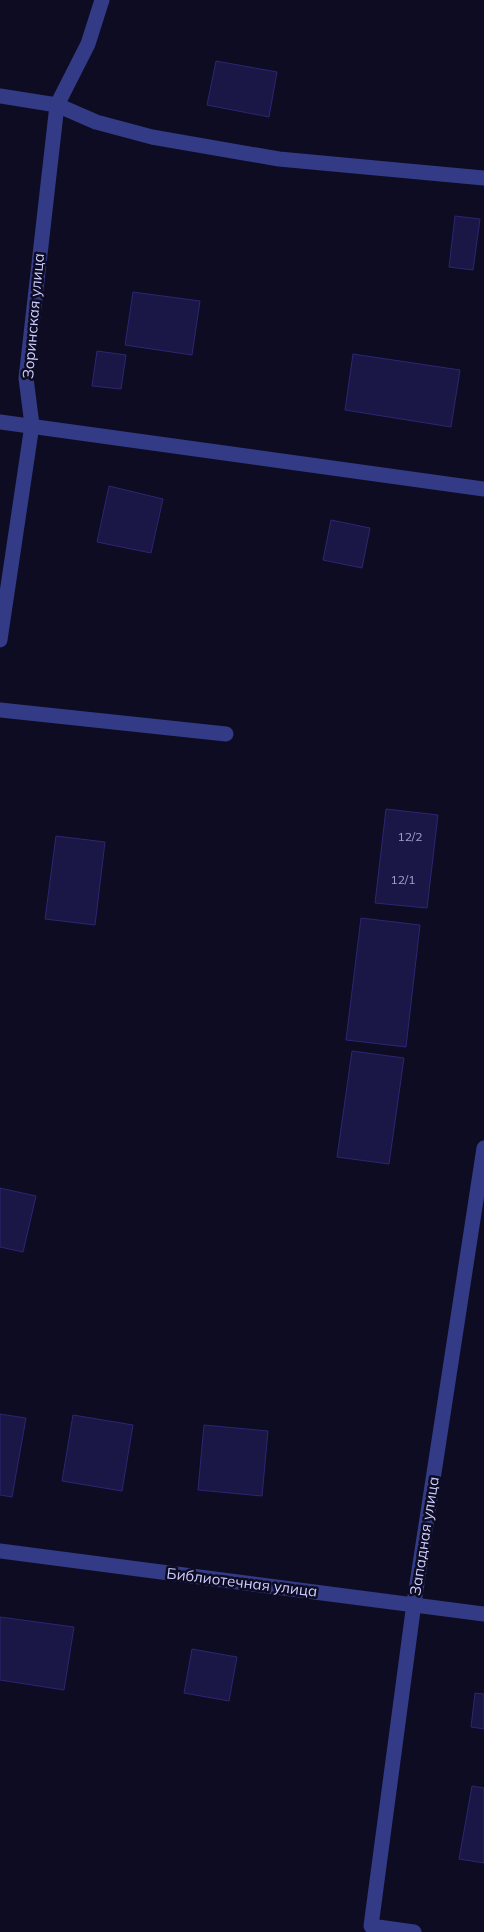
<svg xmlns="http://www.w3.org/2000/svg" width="484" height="1932" viewBox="0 0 484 1932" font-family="Mulish,sans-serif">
<rect width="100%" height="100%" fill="#0d0c23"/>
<g fill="#1a1645" stroke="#2c2673">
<path d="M216,61L277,72L269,117L207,105Z"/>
<path d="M455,216L480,219L473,270L449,267Z"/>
<path d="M133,292L200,301L192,355L125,345Z"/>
<path d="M97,351L126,355L121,389L92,386Z"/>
<path d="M353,354L460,370L451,427L345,410Z"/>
<path d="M109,486L163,499L151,553L97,542Z"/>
<path d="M331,520L370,528L362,568L323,560Z"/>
<path d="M386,809L438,815L427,908L375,903Z"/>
<path d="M56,836L105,842L95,925L45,919Z"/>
<path d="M361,918L420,925L406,1047L346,1040Z"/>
<path d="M352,1051L404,1058L389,1164L337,1157Z"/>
<path d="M0,1188L36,1196L23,1252L0,1247Z"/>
<path d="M0,1414L26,1418L12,1497L0,1495Z"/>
<path d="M73,1415L133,1425L122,1491L62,1481Z"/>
<path d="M204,1425L268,1431L262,1496L198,1490Z"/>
<path d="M0,1617L74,1627L64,1690L0,1680Z"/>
<path d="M192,1649L237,1657L229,1701L184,1693Z"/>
<path d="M475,1693L484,1694V1729L471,1727Z"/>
<path d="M472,1786L484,1788V1863L459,1859Z"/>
</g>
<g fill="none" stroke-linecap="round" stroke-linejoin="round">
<g stroke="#333a86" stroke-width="15">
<path d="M0,96L57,105L96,122L152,137L279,159L484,178"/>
<path d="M0,422L484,489"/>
<path d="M0,640L32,425L26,378L57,105L88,44L102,0"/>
<path d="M0,710L226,734"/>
<path d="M0,1551L484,1614"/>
<path d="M414,1932L371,1926L414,1603L484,1148"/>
</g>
</g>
<g text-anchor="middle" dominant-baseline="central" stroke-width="5" stroke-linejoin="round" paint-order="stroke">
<g font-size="12" fill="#a1a0d0">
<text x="410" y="836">12/2</text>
<text x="403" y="879">12/1</text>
</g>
<g font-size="15" fill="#ceceff" stroke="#0d0c23">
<text transform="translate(33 316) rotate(-85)">Зоринская улица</text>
<text transform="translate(424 1536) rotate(-81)">Западная улица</text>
<text transform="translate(242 1582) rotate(7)">Библиотечная улица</text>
</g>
</g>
</svg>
